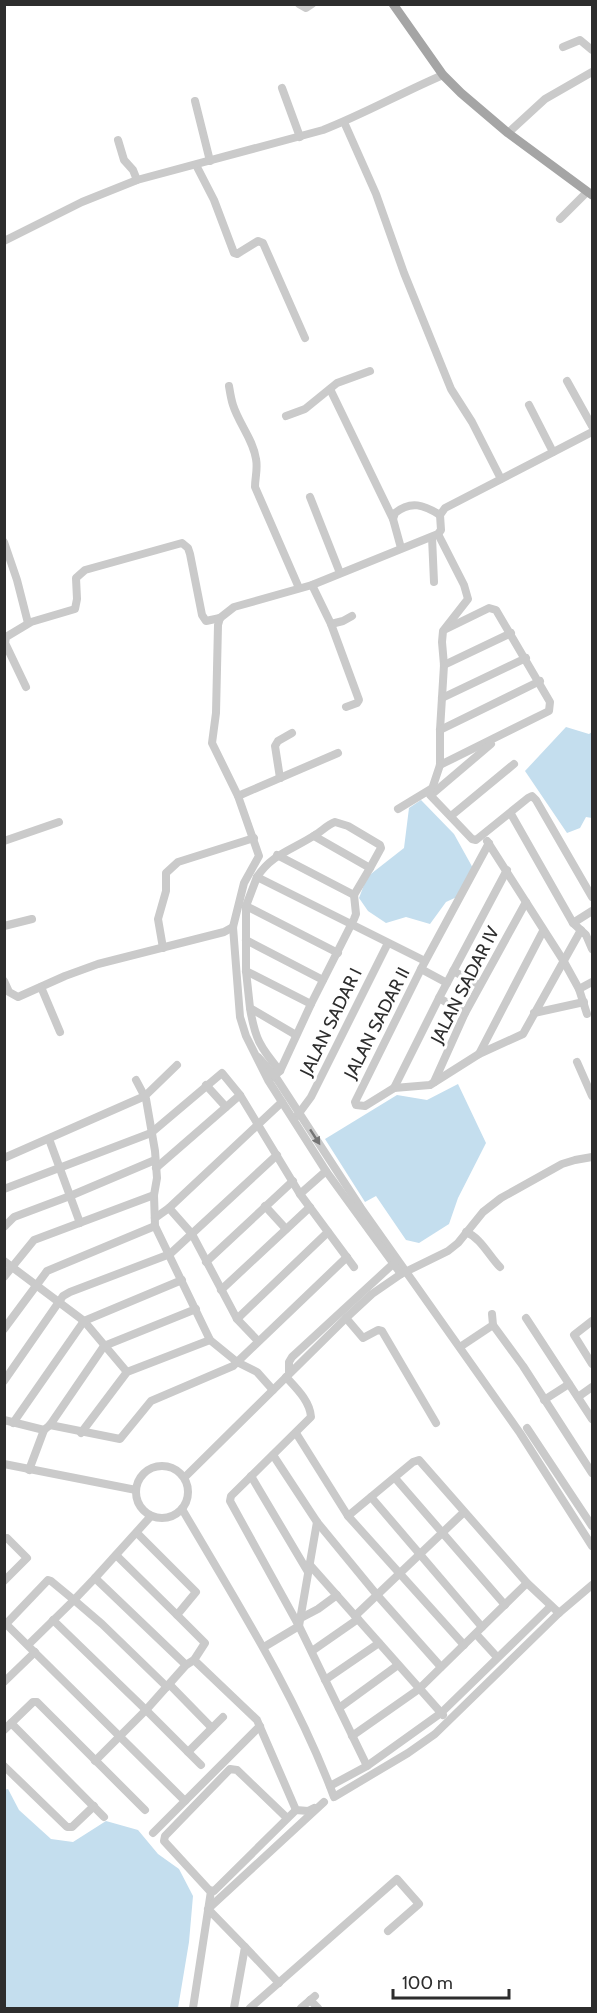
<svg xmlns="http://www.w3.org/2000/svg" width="597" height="2013" viewBox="0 0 597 2013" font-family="Cabin,sans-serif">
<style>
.water{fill:#c4deee}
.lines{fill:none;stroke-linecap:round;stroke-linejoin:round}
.minor{stroke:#cacaca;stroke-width:8}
.major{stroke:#a5a5a5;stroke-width:9}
.oneway{fill:#747474}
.labels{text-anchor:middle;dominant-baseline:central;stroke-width:6;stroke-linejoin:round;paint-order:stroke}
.street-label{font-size:18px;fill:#2d2d2d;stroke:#fff}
</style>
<rect width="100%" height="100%" fill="#fff"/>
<g class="water">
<polygon points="566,727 589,734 592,732 592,818 586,817 580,828 567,833 525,771"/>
<polygon points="421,800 454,834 474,870 461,895 446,902 430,924 406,917 386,923 368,911 359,898 367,877 404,848 409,808"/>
<polygon points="458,1084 486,1143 458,1198 449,1224 419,1243 406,1240 376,1196 365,1202 325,1139 397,1095 427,1100"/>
<polygon points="8,1789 19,1810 51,1839 73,1842 106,1821 138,1830 158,1854 179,1869 193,1896 189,1942 178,2008 5,2008 4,1790"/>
</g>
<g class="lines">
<g class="minor">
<polyline points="299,4 306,8 312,4"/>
<polyline points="563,47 580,40 592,50"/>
<polyline points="282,88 300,137"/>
<polyline points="195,101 210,161"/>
<polyline points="344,122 376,194 404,273 451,389 472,422 501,479"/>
<polyline points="508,133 545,99 592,72"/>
<polyline points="118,140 124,160 133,170 137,180"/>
<polyline points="196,165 214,200 234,253 237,254 258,241 263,243 305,338"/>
<polyline points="560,219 587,192"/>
<path d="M 4,241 L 82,202 L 137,180 L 323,130 C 364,114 403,92 443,75"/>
<polyline points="567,381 592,426"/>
<path d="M 229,386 C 230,392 231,399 233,405 C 239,424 253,439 256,459 C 258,469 255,477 255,487 L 299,588"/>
<polyline points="330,389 393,519"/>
<polyline points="529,405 553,452"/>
<polyline points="286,416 305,409 337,383 370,371"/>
<polyline points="310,497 340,573"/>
<polyline points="438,534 464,585 468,599 443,631 442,642 444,665 440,730 440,765 430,795 472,839 476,840 528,798 532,796 536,800 592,897"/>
<polyline points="432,537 434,582"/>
<polyline points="4,542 17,580 28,623"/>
<path d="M 401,548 L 393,519 L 395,513 C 411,500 424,505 440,515"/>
<polyline points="312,585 331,624 359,700 357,703 346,707"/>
<polyline points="331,624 343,621 352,616"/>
<polyline points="444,665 511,633"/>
<polyline points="26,687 5,643 6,637 31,622 75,609 77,599 76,578 85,570 182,543 188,548 190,554 202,615 206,621 220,618"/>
<polyline points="442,698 526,658"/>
<polyline points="440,730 540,681"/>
<polyline points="440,765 549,711 550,702 496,610 489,608 446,629"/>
<polyline points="280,778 275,746 278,741 292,733"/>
<polyline points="431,795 491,744"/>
<polyline points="238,796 338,753"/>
<polyline points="398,809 431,789"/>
<polyline points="511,814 573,923 586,935 592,949"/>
<polyline points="451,816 514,764"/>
<polyline points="4,841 59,822"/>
<polyline points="487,841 563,960 579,989 587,1014"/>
<polyline points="489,843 421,969 355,1102 356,1105 365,1106 394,1088 430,1085 479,1054 523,1034 581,930"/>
<polyline points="277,855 354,895"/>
<path d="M 257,877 C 272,854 292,850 315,835 C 322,831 327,825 335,822 L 348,826 L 380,845 L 381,848 L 370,868"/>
<polyline points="246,906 338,953"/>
<polyline points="573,923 592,911"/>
<polyline points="4,926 32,919"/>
<polyline points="246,940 323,980"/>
<polyline points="163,948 158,919 166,891 166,873 178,862 254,838"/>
<polyline points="421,969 447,983"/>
<polyline points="246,971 311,1004"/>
<polyline points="453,971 480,985"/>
<polyline points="4,981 9,992 18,997 65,976 98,964 224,932 233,927"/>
<polyline points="41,987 60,1032"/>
<polyline points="579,989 592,982"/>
<polyline points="439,998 465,1013"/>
<path d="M 250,1008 C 255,1039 260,1047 280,1071"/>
<polyline points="534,1013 584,1002"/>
<polyline points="296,1035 250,1008 246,971 246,906 257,877 425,961"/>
<polyline points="479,1054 543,931"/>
<polyline points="258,1057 275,1076 361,1208 520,1433 592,1546"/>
<polyline points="577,1062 592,1096"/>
<polyline points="273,1077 280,1071 311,1004 354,919 356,914 354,895 370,868 314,836"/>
<polyline points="136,1080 146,1099 155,1151 157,1178 154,1195 155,1226 210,1340 237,1362 257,1372 273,1390"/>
<polyline points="434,1082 465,1013 526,902"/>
<polyline points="206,1085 226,1107"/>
<polyline points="394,1088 439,998 507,870"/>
<polyline points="297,1116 311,1097 388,943"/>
<polyline points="49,1139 80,1223"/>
<polyline points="4,1158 145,1096 177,1065"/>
<polyline points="156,1168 240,1095"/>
<polyline points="4,1189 151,1133 222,1073 240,1095 300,1194 354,1267"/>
<polyline points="300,1194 326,1171"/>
<polyline points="265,1206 286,1229"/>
<polyline points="169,1208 192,1234 237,1319 258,1341"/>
<polyline points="155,1218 169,1208 282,1102"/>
<polyline points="4,1227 14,1217 70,1196 155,1160"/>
<path d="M 466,1232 C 481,1238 489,1256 500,1267"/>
<polyline points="4,1261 84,1321 127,1372"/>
<polyline points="206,1262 293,1181"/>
<polyline points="401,1274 326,1171 268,1080 246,1036 240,1017 233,927 244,883 259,856 238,796 212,743 216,713 218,625 220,618 234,607 312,585 438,534 441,530 440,515 445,508 592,432"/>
<polyline points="4,1277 34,1240 154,1195"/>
<polyline points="221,1290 310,1207"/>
<polyline points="346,1318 363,1338 378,1330 382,1331 436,1423"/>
<polyline points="526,1318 592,1419"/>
<polyline points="237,1319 328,1232"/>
<polyline points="592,1321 574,1335 592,1364"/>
<polyline points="493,1325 523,1366 592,1473"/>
<polyline points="4,1329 47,1271 155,1226"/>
<polyline points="460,1347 493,1325 492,1314"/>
<polyline points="289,1373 289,1362 292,1357 393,1264"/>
<path d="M 286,1377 C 296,1388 310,1401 311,1417 L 231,1496 L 230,1501 L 299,1626 L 367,1766"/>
<polyline points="4,1381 63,1296 70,1292 170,1254 277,1155"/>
<polyline points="578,1397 592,1387"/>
<polyline points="544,1400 569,1384"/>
<polyline points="4,1420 44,1430"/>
<polyline points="13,1423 84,1321 182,1280"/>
<polyline points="50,1425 120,1439 151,1401 233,1366 347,1257"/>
<polyline points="527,1428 592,1526"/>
<polyline points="81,1433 127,1372 210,1340"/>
<polyline points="296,1433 348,1516 464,1645"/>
<polyline points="273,1455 317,1522 377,1595 441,1667"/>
<polyline points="4,1464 136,1490"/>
<circle cx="162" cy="1492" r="26"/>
<polyline points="29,1470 44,1430 50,1425 104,1346 196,1309"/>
<polyline points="251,1476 308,1572"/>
<polyline points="185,1477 346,1318 372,1294 401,1274 448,1251 458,1243 483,1212 501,1198 562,1164 575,1160 592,1157"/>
<polyline points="395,1478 505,1605"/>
<polyline points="371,1497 482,1627"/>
<path d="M 182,1509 C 237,1603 296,1695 334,1797 L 408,1753 L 435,1734 L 559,1613 L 592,1585"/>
<polyline points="348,1516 413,1462 419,1460 527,1583 559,1613"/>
<polyline points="4,1539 7,1538 27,1558 4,1581"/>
<polyline points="116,1555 177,1615"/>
<polyline points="309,1564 443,1715"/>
<polyline points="95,1578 151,1516"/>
<polyline points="355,1616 463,1513"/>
<polyline points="299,1619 318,1609 337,1595"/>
<polyline points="53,1620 146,1710 186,1665 194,1660 205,1643 177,1615 196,1592 137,1533"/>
<polyline points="476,1634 497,1657"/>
<polyline points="28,1645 74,1600 102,1624 167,1687"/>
<polyline points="264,1647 299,1626 317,1522"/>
<polyline points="312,1651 358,1619"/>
<polyline points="194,1660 257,1720 296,1810 308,1811 314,1808"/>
<polyline points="325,1680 379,1643"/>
<polyline points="4,1682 35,1652"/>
<polyline points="170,1685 212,1728"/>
<polyline points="339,1708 398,1665"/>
<polyline points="11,1723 104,1817"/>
<polyline points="4,1730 33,1702 37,1702 145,1810"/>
<polyline points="352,1736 419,1689 527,1583"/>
<polyline points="188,1752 223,1717"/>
<polyline points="95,1761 146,1710 201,1765"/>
<polyline points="4,1766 67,1827 72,1827 94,1806"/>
<polyline points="330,1786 367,1766 441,1713 551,1606"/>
<polyline points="185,1801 260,1726"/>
<polyline points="287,1818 237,1770 230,1769 165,1836 164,1841 209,1890 214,1891 296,1810"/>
<polyline points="153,1833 185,1801 6,1624 48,1580 51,1581 74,1600 95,1578 186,1665"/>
<polyline points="245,1947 279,1983"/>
<polyline points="310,2000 318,2008"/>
<polyline points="193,2008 211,1891"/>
<polyline points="234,2008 245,1947 208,1909 324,1802"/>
<polyline points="250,2008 397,1879 419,1904 388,1931"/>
<polyline points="301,2008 315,1996"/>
</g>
<polyline class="major" points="393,4 443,75 461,93 508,133 592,195"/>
</g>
<defs><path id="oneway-solid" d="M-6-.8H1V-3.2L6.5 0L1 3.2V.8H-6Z" transform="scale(1.5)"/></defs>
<use class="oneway" href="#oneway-solid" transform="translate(315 1137) rotate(57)"/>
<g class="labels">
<g class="street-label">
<text transform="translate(465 985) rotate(-63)">JALAN SADAR IV</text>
<text transform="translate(331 1022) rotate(-64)">JALAN SADAR I</text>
<text transform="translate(377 1023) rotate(-63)">JALAN SADAR II</text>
</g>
</g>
<rect width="597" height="2013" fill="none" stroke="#2d2d2d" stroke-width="12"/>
<path d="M393 1989v9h116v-9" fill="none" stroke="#2d2d2d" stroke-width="3"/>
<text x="402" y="1989" font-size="18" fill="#2d2d2d" stroke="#ffffff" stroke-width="4.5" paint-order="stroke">100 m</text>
</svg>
